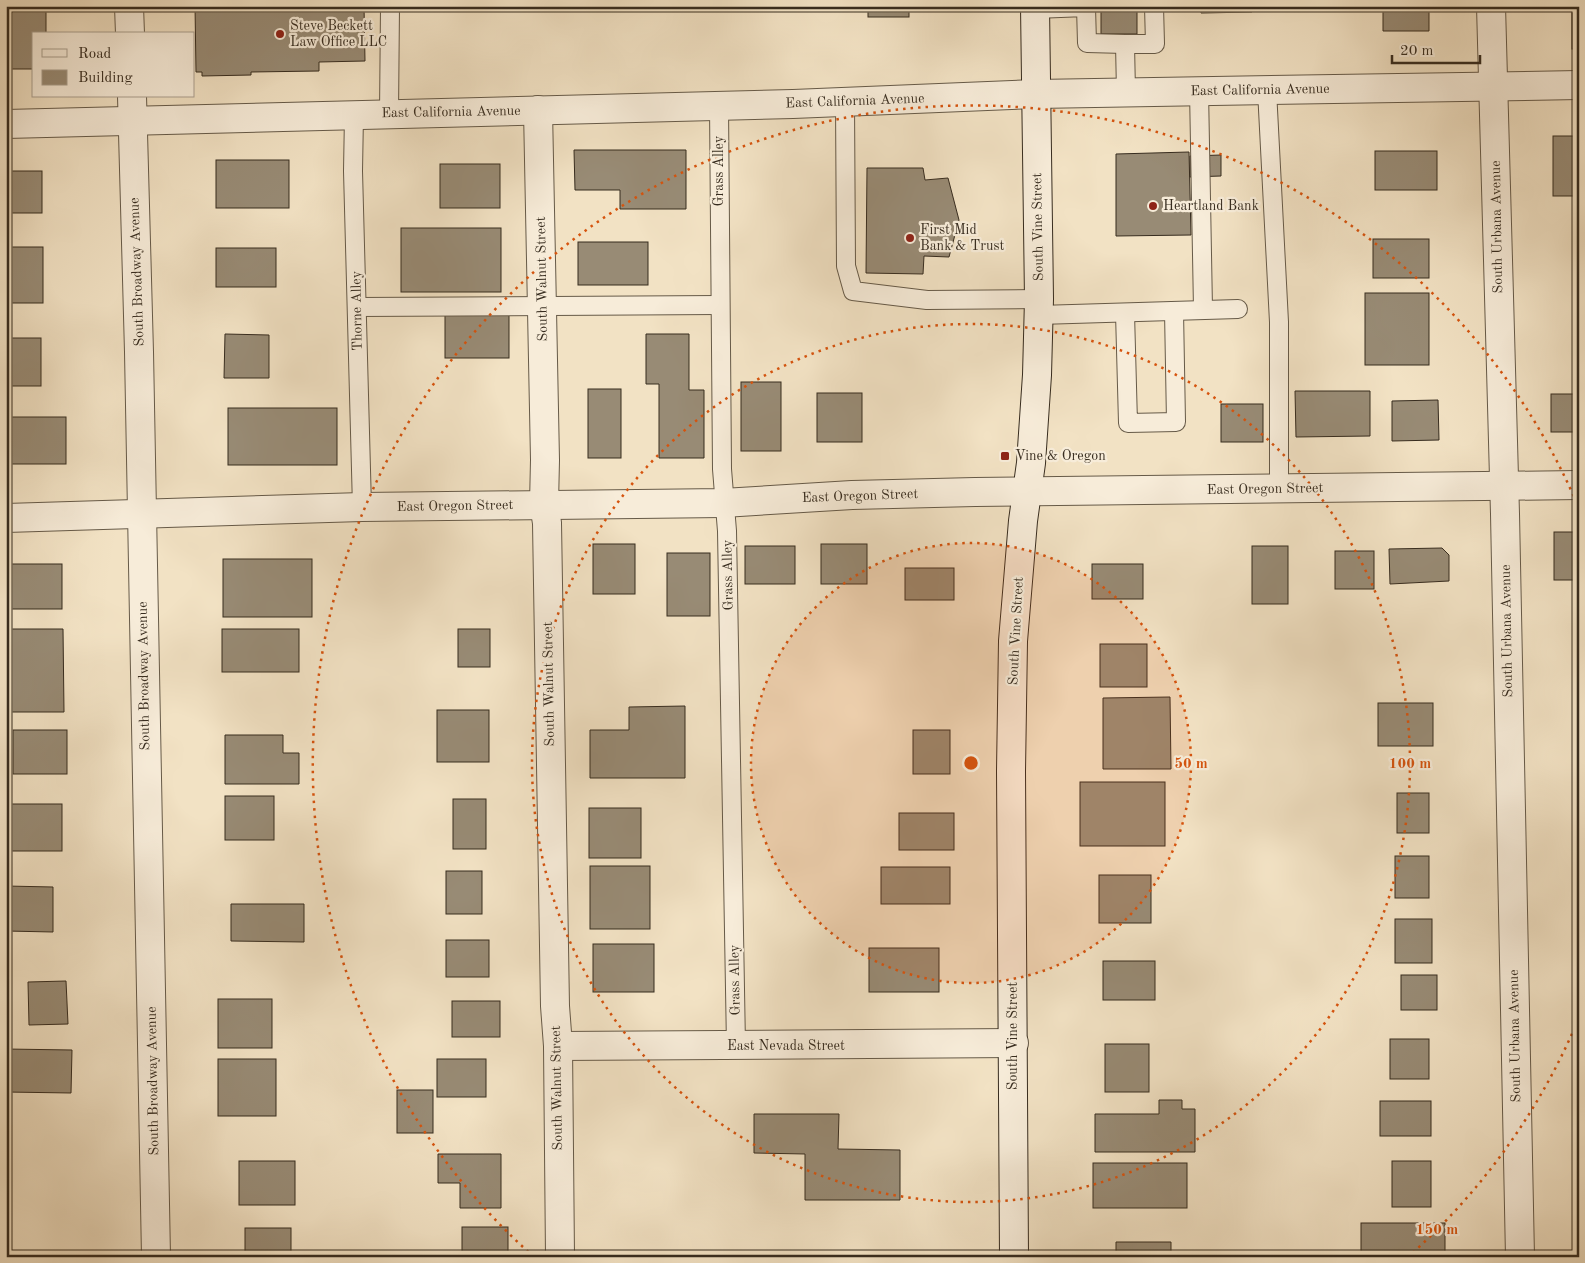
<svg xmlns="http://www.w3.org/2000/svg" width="1585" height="1263" viewBox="0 0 1585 1263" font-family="'Old Standard TT',serif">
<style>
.building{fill:#988b75;stroke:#372c1f}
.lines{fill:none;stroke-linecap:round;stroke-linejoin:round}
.lane-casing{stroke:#665a48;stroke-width:20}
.street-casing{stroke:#665a48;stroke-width:30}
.secondary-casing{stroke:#372c1f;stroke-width:30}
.lane{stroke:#f7ecd9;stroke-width:18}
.street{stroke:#f7ecd9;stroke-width:28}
.secondary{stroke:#f7ecd9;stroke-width:28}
.ring{fill:none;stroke:#d6540e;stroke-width:2.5;stroke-dasharray:2.5 5}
.poi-dot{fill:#8f2418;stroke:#f7ecd9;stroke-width:2}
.labels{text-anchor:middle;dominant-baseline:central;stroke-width:4.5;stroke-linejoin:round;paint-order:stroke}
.poi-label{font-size:14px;fill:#372c1f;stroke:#f7ecd9;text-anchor:start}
.street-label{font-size:14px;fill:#372c1f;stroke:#f7ecd9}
.centre{fill:#d6540e;stroke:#f7ecd9;stroke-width:2.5}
.ring-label{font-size:15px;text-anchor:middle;font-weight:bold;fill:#d6540e;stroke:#f7ecd9;stroke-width:4.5;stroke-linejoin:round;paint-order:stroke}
</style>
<rect width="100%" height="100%" fill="#f2e2c4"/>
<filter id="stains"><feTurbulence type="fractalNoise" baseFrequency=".004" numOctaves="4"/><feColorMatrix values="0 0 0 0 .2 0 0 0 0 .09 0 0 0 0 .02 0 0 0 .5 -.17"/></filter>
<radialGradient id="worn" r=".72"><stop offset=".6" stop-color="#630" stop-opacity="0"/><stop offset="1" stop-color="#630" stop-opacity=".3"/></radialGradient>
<g class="building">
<polygon points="6,6 46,6 46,34 34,34 34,69 6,69"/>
<polygon points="195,6 364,6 365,61 319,62 319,71 251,72 251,75 202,76 202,72 196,72"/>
<rect x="868" y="6" width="41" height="11"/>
<rect x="1101" y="6" width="36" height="28"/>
<polygon points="1201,6 1252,6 1252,12 1201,13"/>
<polygon points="1365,6 1429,6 1429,31 1383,31 1383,9 1365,9"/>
<rect x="1572" y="6" width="7" height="43"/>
<rect x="1553" y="136" width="26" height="60"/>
<polygon points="574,150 686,150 686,209 620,209 620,190 575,190"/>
<rect x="1375" y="151" width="62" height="39"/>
<polygon points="1189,152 1191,235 1116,236 1116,154"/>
<polygon points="1221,155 1221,176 1190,177 1190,156"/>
<rect x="216" y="160" width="73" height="48"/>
<rect x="440" y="164" width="60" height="44"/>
<polygon points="867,168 923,168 925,180 948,178 959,220 949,257 924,256 923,274 866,273"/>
<rect x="6" y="171" width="36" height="42"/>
<rect x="401" y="228" width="100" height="64"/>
<rect x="1373" y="239" width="56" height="39"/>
<rect x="578" y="242" width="70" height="43"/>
<rect x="6" y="247" width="37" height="56"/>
<rect x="216" y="248" width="60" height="39"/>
<rect x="1365" y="293" width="64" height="72"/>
<rect x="445" y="313" width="64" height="45"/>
<polygon points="225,334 269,335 269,378 224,378"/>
<polygon points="646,334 689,334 689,390 704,390 704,458 659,458 659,384 646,384"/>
<rect x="6" y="338" width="35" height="48"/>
<rect x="741" y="382" width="40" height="69"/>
<rect x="588" y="389" width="33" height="69"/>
<polygon points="1295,391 1370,391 1370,436 1296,437"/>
<rect x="817" y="393" width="45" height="49"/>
<rect x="1551" y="394" width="28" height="38"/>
<polygon points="1438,400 1439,440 1392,441 1392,401"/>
<rect x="1221" y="404" width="42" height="38"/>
<rect x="228" y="408" width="109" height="57"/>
<rect x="9" y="417" width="57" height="47"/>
<rect x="1554" y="532" width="25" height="48"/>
<rect x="593" y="544" width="42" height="50"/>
<rect x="821" y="544" width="46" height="40"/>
<rect x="745" y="546" width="50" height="38"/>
<rect x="1252" y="546" width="36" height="58"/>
<polygon points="1442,548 1449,555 1449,581 1390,584 1389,549"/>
<rect x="1335" y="551" width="39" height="38"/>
<rect x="667" y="553" width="43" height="63"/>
<rect x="223" y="559" width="89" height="58"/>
<rect x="6" y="564" width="56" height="45"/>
<rect x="1092" y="564" width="51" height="35"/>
<rect x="905" y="568" width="49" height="32"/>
<polygon points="6,629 63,629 64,712 7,712"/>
<rect x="222" y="629" width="77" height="43"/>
<rect x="458" y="629" width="32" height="38"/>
<rect x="1100" y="644" width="47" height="43"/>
<polygon points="1170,697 1171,769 1103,769 1103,698"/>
<rect x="1378" y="703" width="55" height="43"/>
<polygon points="685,706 685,778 590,778 590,730 629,730 629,707"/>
<rect x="437" y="710" width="52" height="52"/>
<rect x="13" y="730" width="54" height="44"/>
<rect x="913" y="730" width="37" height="44"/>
<polygon points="225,735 283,735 283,753 299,753 299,784 225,784"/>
<rect x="1080" y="782" width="85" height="64"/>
<rect x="1397" y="793" width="32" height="40"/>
<rect x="225" y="796" width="49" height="44"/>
<rect x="453" y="799" width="33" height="50"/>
<rect x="6" y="804" width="56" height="47"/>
<rect x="589" y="808" width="52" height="50"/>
<rect x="899" y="813" width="55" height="37"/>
<rect x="1395" y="856" width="34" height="42"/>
<rect x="590" y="866" width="60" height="63"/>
<rect x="881" y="867" width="69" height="37"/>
<rect x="446" y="871" width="36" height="43"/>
<rect x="1099" y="875" width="52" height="48"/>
<polygon points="6,886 53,887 53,932 6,931"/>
<polygon points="231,904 304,904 304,942 231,941"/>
<rect x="1395" y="919" width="37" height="44"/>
<rect x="446" y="940" width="43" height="37"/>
<rect x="593" y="944" width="61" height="48"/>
<rect x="869" y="948" width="70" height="44"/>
<rect x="1103" y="961" width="52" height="39"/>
<rect x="1401" y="975" width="36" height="35"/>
<polygon points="66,981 68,1024 29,1025 28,982"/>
<rect x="218" y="999" width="54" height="49"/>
<rect x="452" y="1001" width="48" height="36"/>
<rect x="1390" y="1039" width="39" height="40"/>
<rect x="1105" y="1044" width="44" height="48"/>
<polygon points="6,1049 72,1050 71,1093 6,1092"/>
<rect x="218" y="1059" width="58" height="57"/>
<rect x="437" y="1059" width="49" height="38"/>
<rect x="397" y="1090" width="36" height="43"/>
<polygon points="1159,1100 1182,1100 1182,1109 1195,1109 1195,1152 1095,1152 1095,1114 1159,1114"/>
<rect x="1380" y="1101" width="51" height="35"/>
<polygon points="754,1114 839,1114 838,1149 900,1150 900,1200 805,1200 805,1154 754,1153"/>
<polygon points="438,1154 501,1154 501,1208 460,1208 460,1183 438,1183"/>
<rect x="239" y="1161" width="56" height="44"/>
<rect x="1392" y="1161" width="39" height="46"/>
<rect x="1093" y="1163" width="94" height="45"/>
<rect x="1361" y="1223" width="84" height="34"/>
<rect x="462" y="1227" width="46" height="30"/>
<rect x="245" y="1228" width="46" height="29"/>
<polygon points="1116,1242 1171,1242 1171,1257 1098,1257 1116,1255"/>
</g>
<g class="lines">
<defs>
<g id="lane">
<polyline points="1035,9 1086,7 1087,43 1125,44"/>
<polyline points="1199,90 1203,309"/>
<polyline points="1267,90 1279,322 1279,489"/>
<polyline points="1126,92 1125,44 1155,44 1154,6"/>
<polyline points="845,102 846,266 853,291 927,300 1039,299"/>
<polyline points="719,105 722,469 727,531 736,1046"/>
<polyline points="389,114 390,6"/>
<polyline points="354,115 353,171 362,507"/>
<polyline points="357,307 719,305"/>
<polyline points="1125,313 1128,423 1176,422 1174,311"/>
<polyline points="1039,315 1238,309"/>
</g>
<g id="street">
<polyline points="129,6 130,34"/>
<polyline points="1491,6 1505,514 1520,1257"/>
<polyline points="132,96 139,352 156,1257"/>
<polyline points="538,110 545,460 544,504 547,523 555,1006 558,1046 560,1257"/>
<polyline points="6,124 793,104 1036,94 1579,85"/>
<polyline points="6,518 362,507 723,503 852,495 975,492 1579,485"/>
<polyline points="558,1046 1014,1043"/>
</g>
<polyline id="secondary" points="1014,1257 1011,771 1013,641 1023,521 1031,463 1037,375 1039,299 1035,6"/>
</defs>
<use href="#lane" class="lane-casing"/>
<use href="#street" class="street-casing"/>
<use href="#secondary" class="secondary-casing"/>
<use href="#lane" class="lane"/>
<use href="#street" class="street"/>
<use href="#secondary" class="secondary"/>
</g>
<circle cx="971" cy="763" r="220" fill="#d6540e" fill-opacity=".12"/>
<g class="ring">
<circle cx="971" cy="763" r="220"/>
<circle cx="971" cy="763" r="439"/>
<path d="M1578 1020A659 659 0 0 1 1408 1257M534 1257A659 659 0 1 1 1578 506"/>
</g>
<g class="poi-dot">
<circle cx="280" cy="34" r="5"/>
<circle cx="1153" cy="206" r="5"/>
<circle cx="910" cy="238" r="5"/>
<rect x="1000" y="451" width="10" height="10" rx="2.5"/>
</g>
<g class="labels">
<g class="poi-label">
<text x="290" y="26">Steve Beckett<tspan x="290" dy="16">Law Office LLC</tspan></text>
<text x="1163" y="206">Heartland Bank</text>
<text x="920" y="230">First Mid<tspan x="920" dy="16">Bank &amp; Trust</tspan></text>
<text x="1015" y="456">Vine &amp; Oregon</text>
</g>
<g class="street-label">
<text transform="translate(1260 90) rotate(-1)">East California Avenue</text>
<text transform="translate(855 101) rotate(-2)">East California Avenue</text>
<text transform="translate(451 112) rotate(-1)">East California Avenue</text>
<text transform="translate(719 171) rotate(-90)">Grass Alley</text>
<text transform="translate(1038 227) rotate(-91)">South Vine Street</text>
<text transform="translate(1497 227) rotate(-91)">South Urbana Avenue</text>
<text transform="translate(137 272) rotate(-92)">South Broadway Avenue</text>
<text transform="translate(542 279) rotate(-91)">South Walnut Street</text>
<text transform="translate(357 311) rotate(-91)">Thorne Alley</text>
<text transform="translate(1265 489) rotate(-1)">East Oregon Street</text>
<text transform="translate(860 496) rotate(-2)">East Oregon Street</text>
<text transform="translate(455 506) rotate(-1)">East Oregon Street</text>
<text transform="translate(728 575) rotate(-91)">Grass Alley</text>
<text transform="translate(1016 631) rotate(-87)">South Vine Street</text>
<text transform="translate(1507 631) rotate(-91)">South Urbana Avenue</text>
<text transform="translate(144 676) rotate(-91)">South Broadway Avenue</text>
<text transform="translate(549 684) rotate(-91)">South Walnut Street</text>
<text transform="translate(735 980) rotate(-91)">Grass Alley</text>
<text transform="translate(1013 1036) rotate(-90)">South Vine Street</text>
<text transform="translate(1515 1036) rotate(-91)">South Urbana Avenue</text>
<text x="786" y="1046">East Nevada Street</text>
<text transform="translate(153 1081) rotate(-91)">South Broadway Avenue</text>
<text transform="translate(557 1088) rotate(-91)">South Walnut Street</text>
</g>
</g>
<circle cx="971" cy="763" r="8" class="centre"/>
<g class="ring-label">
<text x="1191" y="768">50 m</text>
<text x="1410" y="768">100 m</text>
<text x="1437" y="1234">150 m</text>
</g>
<rect width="1585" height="1263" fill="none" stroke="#f2e2c4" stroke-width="25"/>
<rect x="8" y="8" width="1570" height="1248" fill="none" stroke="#372c1f" stroke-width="2.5"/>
<rect x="12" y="12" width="1560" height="1238" fill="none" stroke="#372c1f"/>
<rect x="32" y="32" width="162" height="65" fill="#f7ecd9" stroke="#aa9f8f"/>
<rect x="42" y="49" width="25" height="8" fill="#f7ecd9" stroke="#aa9f8f"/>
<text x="78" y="58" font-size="15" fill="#372c1f">Road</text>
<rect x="42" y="70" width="25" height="15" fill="#988b75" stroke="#aa9f8f"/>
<text x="78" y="82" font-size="15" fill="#372c1f">Building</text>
<path d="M1392 55v8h88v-8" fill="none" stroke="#372c1f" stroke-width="2.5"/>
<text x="1400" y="55" font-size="15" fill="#372c1f" stroke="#f7ecd9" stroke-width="4" paint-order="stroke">20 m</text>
<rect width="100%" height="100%" filter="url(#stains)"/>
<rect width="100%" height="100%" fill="url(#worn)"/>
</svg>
